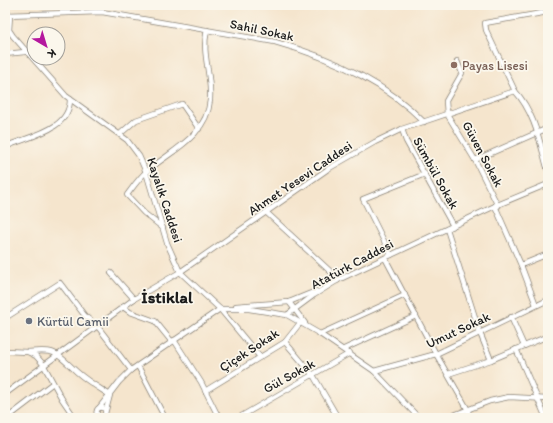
<svg xmlns="http://www.w3.org/2000/svg" width="553" height="423" viewBox="0 0 553 423" font-family="Itim,sans-serif">
<style>
.lines{fill:none;stroke-linecap:round;stroke-linejoin:round}
.stream{stroke:#63a6d7;stroke-width:1.5}
.minor-casing{stroke:#888074;stroke-width:6}
.minor{stroke:#fff;stroke-width:4.5}
.education-dot{fill:#8d6e63;stroke:#fbf7ec;stroke-width:1.5}
.worship-dot{fill:#6b7280;stroke:#fbf7ec;stroke-width:1.5}
.labels{text-anchor:middle;dominant-baseline:central;stroke-width:3.5;stroke-linejoin:round;paint-order:stroke}
.street-label{font-size:13px;fill:#1c1c1c;stroke:#fbf7ec}
.education-label{font-size:13px;fill:#785e54;stroke:#fbf7ec;text-anchor:start}
.worship-label{font-size:13px;fill:#5b616d;stroke:#fbf7ec;text-anchor:start}
.district-label{font-size:17px;font-weight:bold;fill:#1c1c1c;stroke:#fbf7ec}
</style>
<rect width="100%" height="100%" fill="#fbf7ec"/>
<filter id="ink" filterUnits="userSpaceOnUse"><feTurbulence type="fractalNoise" baseFrequency=".025" numOctaves="2"/><feDisplacementMap in="SourceGraphic" scale="8" xChannelSelector="R" yChannelSelector="G"/><feConvolveMatrix kernelMatrix="1 2 1 2 8 2 1 2 1" color-interpolation-filters="sRGB"/></filter>
<filter id="wash" filterUnits="userSpaceOnUse"><feTurbulence type="fractalNoise" baseFrequency=".012" numOctaves="4" result="noise"/><feDisplacementMap in="SourceGraphic" scale="16" xChannelSelector="R" yChannelSelector="G"/><feGaussianBlur stdDeviation="0.9" result="paint"/><feColorMatrix in="noise" values="0 0 0 0 0 0 0 0 0 0 0 0 0 0 0 0 0 1.4 0 .05"/><feComposite in="paint" operator="in"/></filter>
<g filter="url(#wash)">
<rect width="100%" height="100%" fill="#f5e5cd"/>
<g class="lines">
<polyline class="stream" points="265,5 293,7 301,5"/>
</g>
</g>
<g filter="url(#ink)">
<g class="lines">
<defs>
<g id="minor">
<path d="M 5,15 L 102,12 L 275,42 C 329,57 385,82 424,122"/>
<polyline points="10,16 9,30 13,36 66,96 127,140 139,156 146,172 167,243 180,272 220,309 260,357"/>
<polyline points="5,54 25,52"/>
<polyline points="457,61 462,73 446,101 447,114 475,160 498,206"/>
<path d="M 515,91 C 535,113 540,143 548,171"/>
<polyline points="402,129 406,141 453,226"/>
<polyline points="120,134 136,120 182,104 199,129"/>
<path d="M 5,147 C 28,136 70,131 70,99"/>
<polyline points="475,160 548,128"/>
<polyline points="495,206 521,265 536,305"/>
<polyline points="267,213 331,272 338,280 337,281"/>
<path d="M 163,228 L 144,213 L 127,195 C 133,187 139,178 147,171 C 171,151 207,136 210,100 C 212,75 201,54 207,30"/>
<polyline points="447,229 480,333 491,360"/>
<polyline points="391,255 363,199 425,174"/>
<polyline points="385,258 436,354 468,410 469,418"/>
<polyline points="521,265 548,254"/>
<polyline points="111,273 134,299"/>
<polyline points="289,302 305,323"/>
<polyline points="236,306 289,302 316,291"/>
<polyline points="123,307 130,312 155,321 172,342"/>
<polyline points="287,315 320,334 374,371 419,418"/>
<polyline points="511,317 524,346"/>
<polyline points="5,318 60,283 85,316 98,327 131,370"/>
<polyline points="320,334 405,295"/>
<polyline points="174,340 201,382 219,418"/>
<polyline points="285,342 313,375 338,418"/>
<polyline points="344,349 416,316"/>
<polyline points="516,349 546,418"/>
<polyline points="5,351 28,352 36,356 43,364 62,399 75,418"/>
<path d="M 28,352 C 58,349 56,353 77,372 C 87,381 99,388 110,395 L 106,410"/>
<polyline points="138,366 165,418"/>
<polyline points="374,371 436,354 548,300"/>
<polyline points="448,374 491,360 548,336"/>
<polyline points="205,391 285,342 300,323"/>
<polyline points="5,394 134,299 180,272 328,169 375,142 402,129 515,91 486,30 485,23 548,12"/>
<circle cx="101" cy="412" r="4.5"/>
<polyline points="99,408 119,382 131,370 220,309 249,309 287,315 314,295 338,280 495,206 548,184"/>
<polyline points="7,418 53,383"/>
<polyline points="238,418 350,353"/>
<polyline points="446,418 490,401 509,397 548,399"/>
</g>
</defs>
<use href="#minor" class="minor-casing"/>
<use href="#minor" class="minor"/>
</g>
</g>
<circle class="education-dot" cx="454" cy="65" r="4"/>
<circle class="worship-dot" cx="29" cy="321" r="4"/>
<g class="labels">
<g class="street-label">
<text transform="translate(262 30) rotate(12)">Sahil Sokak</text>
<text transform="translate(483 154) rotate(62)">Güven Sokak</text>
<text transform="translate(436 173) rotate(61)">Sümbül Sokak</text>
<text transform="translate(300 178) rotate(-34)">Ahmet Yesevi Caddesi</text>
<text transform="translate(165 200) rotate(72)">Kayalık Caddesi</text>
<text transform="translate(352 264) rotate(-28)">Atatürk Caddesi</text>
<text transform="translate(458 330) rotate(-25)">Umut Sokak</text>
<text transform="translate(249 350) rotate(-33)">Çiçek Sokak</text>
<text transform="translate(289 376) rotate(-29)">Gül Sokak</text>
</g>
<g class="education-label">
<text x="462" y="65">Payas Lisesi</text>
</g>
<g class="worship-label">
<text x="37" y="321">Kürtül Camii</text>
</g>
<g class="district-label">
<text x="167" y="297">İstiklal</text>
</g>
</g>
<rect width="553" height="423" fill="none" stroke="#fbf7ec" stroke-width="20"/>
<g transform="translate(46 46) rotate(142)"><circle r="19" fill="#fbf7ec" stroke="#a29f99"/>
<path d="M0-3L7 15L0 10L-7 15Z" fill="#b5179e"/>
<text y="-6" font-size="11" font-weight="bold" text-anchor="middle" fill="#1c1c1c">K</text>
</g>
</svg>
